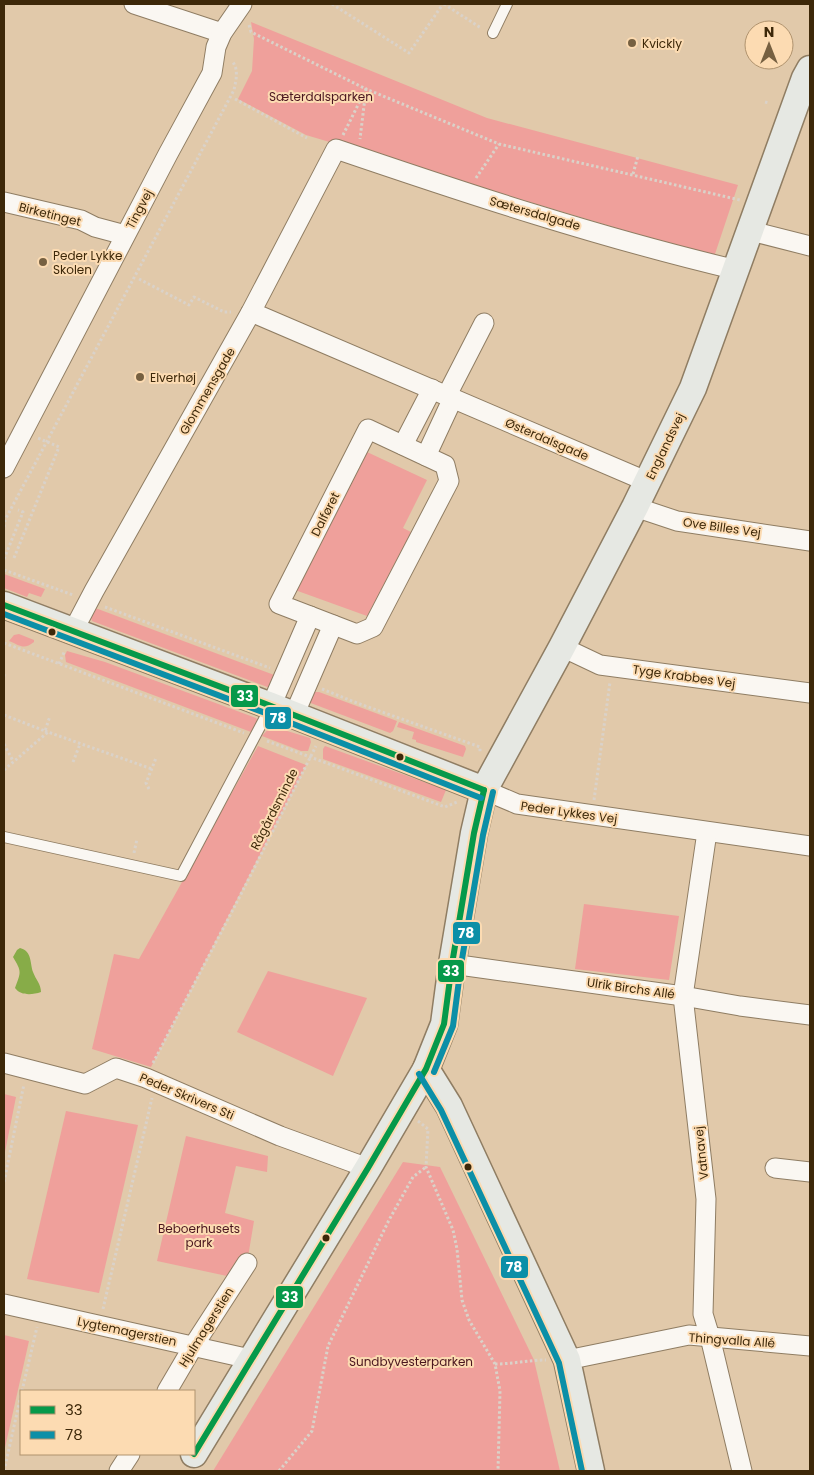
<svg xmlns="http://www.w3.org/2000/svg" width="814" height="1475" viewBox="0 0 814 1475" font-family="Poppins,sans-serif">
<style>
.green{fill:#efa09b}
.water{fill:#87ac48}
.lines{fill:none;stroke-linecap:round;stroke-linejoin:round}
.lane-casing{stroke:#8f7d63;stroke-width:12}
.street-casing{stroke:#8f7d63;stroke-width:21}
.secondary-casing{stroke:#8f7d63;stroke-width:29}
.path{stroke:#dad2c9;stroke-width:3;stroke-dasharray:2.5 2.5;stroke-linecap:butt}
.lane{stroke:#faf7f2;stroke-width:10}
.street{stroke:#faf7f2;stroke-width:19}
.secondary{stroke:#e6e8e3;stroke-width:26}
.bus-1-casing{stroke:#fcdbb2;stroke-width:10}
.bus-2-casing{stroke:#fcdbb2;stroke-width:10}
.bus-1{stroke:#06994a;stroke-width:6}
.bus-2{stroke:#0c8fa7;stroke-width:6}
.poi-dot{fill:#766041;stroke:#fcdbb2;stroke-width:2}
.bus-dot{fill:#3d2809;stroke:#fcdbb2;stroke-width:2}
.labels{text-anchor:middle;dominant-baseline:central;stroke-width:4;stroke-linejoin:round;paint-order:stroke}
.poi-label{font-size:12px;fill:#3d2809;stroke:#fcdbb2;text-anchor:start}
.park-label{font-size:12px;fill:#4a161f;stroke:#fcdbb2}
.street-label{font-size:12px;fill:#3d2809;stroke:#fcdbb2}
.line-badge{stroke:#fcdbb2;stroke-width:2}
.badge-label{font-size:14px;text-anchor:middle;font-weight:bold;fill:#fff}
</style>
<rect width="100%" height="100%" fill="#e1c9aa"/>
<g class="green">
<polygon points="251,22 487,118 738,185 714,257 306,135 238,99 252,71 254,39"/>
<polygon points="367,452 427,480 403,528 413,533 367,616 295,590"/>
<polygon points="4,574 45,589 41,597 29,593 27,597 4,588"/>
<polygon points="92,608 98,609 277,676 270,688 92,621 90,615"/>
<path d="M 19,634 L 34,640 L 34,642 C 24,650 21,646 9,641 L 14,635 Z"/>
<polygon points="67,651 105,662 256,718 258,721 254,731 251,732 66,662 65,655"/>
<polygon points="309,692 319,692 397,721 393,731 390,733 308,702"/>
<polygon points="399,722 465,746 466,749 463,757 416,742 416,740 412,739 414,732 397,727"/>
<polygon points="271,726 310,738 311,742 308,751 301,751 262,736"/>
<polygon points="258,746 306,765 151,1067 92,1049 114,954 139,959"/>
<polygon points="325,746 446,790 441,802 323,759 323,749"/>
<polygon points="584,904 679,916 669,980 575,969"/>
<polygon points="268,971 367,998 333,1076 237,1032"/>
<polygon points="4,1094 16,1097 4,1157"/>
<polygon points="66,1111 138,1125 99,1293 27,1279"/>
<polygon points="186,1136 268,1156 267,1172 236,1166 225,1213 254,1221 247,1263 235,1265 227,1276 157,1261"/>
<polygon points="403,1162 440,1167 534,1360 560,1471 213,1471"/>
<polygon points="4,1335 29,1341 4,1452"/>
</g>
<path class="water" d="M 20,948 C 32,951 30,963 33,972 C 36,980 41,984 41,992 C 32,995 21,996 15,988 C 21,972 22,972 13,957 L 17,950 Z"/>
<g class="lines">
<defs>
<g id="lane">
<polyline points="493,33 507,4"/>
<polyline points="4,837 181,876 271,706"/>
</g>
<g id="street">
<polyline points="134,4 222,33"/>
<polyline points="4,202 81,220 95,227 125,235"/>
<polyline points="751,231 810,246"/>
<polyline points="251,312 648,482"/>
<polyline points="447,395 484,323"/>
<polygon points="368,429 445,465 449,481 373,627 357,634 279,604"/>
<polyline points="403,445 432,389"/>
<polyline points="426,456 453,398"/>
<polyline points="4,468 168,154 212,73 216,47 222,33 242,4"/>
<polyline points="635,507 677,521 810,541"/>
<path d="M 73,631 L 94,591 L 251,312 L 336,149 C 468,194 601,238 737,270"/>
<polyline points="562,647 600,665 810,693"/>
<polyline points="271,706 310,616"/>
<polyline points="294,715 333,625"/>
<polyline points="484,790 517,804 810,846"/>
<polyline points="707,832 683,996 706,1199 703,1314 710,1337 742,1471"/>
<polyline points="452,964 683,996 740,1006 810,1015"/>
<polyline points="4,1063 85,1084 116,1068 146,1078 280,1136 368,1168"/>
<polyline points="775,1168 810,1172"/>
<polyline points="4,1304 250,1359"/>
<polyline points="567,1360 689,1335 810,1346"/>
<polyline points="167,1391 194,1345 247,1263"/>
<polyline points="119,1471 130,1454"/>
</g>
<g id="secondary">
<polyline points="4,605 271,706 484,790"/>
<polyline points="426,1069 449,1106 567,1360 591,1471"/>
<polyline points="194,1454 368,1168 426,1069 444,1024 452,964 474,833 484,790 562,647 635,507 693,388 805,78 810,69"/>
</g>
</defs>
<use href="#lane" class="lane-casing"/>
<use href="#street" class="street-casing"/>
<use href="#secondary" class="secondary-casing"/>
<g class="path">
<polyline points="332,4 409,53 443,4"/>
<polyline points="444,4 481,28"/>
<polyline points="249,25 251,32 366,89 360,139"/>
<polyline points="235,99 307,138"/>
<polyline points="765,102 769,103"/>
<polyline points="343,135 366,89 499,144 740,200"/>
<polyline points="633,174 638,156"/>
<polyline points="476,178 499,144"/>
<polyline points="139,279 189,305 194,297 224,312 231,312"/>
<path d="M 4,527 L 5,520 L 234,90 C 236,80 239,69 232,61"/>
<polyline points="14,558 59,447 38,438"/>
<polyline points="4,559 23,512 18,510"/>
<polyline points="4,570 73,595"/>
<polyline points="105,607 270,668"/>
<polyline points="4,643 244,733"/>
<polyline points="59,664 65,650"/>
<polyline points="4,674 4,678"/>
<polyline points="322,689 357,703 480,747 480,753"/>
<polyline points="4,715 45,731 50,716"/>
<polyline points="45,731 152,769"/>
<polyline points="267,741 445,807 457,802"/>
<polyline points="4,744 13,761"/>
<polyline points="73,762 80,744"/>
<polyline points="4,770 48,732"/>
<polyline points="149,789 146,783 156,758"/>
<polyline points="594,800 610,682"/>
<polyline points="134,853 137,839"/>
<polyline points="153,1063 239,898 316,746"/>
<polyline points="418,1121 428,1129 426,1167 453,1230 457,1249 462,1300 469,1320 495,1364 500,1391 498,1471"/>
<polyline points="4,1182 24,1084"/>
<polyline points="103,1309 152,1098"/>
<path d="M 495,1364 C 512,1364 529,1360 546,1360"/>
<polyline points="22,1391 37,1327"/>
<polyline points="4,1471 21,1395"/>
<polyline points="279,1471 312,1431 328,1346 389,1220 413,1177 426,1167"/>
</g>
<use href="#lane" class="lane"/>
<use href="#street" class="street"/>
<use href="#secondary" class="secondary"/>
<defs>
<g id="bus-1">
<polyline points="4,605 271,706 484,790"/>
<polyline points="194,1454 368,1168 426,1069 444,1024 452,964 474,833 484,790"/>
</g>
<g id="bus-2">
<polyline points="4,614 268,714 481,798"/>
<polyline points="434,1072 453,1026 461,965 483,835 493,792"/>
<polyline points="419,1074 441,1110 559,1363 582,1471"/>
</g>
</defs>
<use href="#bus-1" class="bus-1-casing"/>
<use href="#bus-2" class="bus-2-casing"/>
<use href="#bus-1" class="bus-1"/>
<use href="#bus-2" class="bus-2"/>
</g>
<g class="poi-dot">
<circle cx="632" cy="43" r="5"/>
<circle cx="43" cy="262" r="5"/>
<circle cx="140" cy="377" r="5"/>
</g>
<g class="bus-dot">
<circle cx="52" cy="632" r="4.5"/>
<circle cx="400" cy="757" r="4.5"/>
<circle cx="468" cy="1167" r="4.5"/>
<circle cx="326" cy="1238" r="4.5"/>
</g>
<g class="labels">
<g class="poi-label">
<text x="642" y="43">Kvickly</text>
<text x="53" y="255">Peder Lykke<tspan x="53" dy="14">Skolen</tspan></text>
<text x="150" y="377">Elverhøj</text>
</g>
<g class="park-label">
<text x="321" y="96">Sæterdalsparken</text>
<text x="199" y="1228">Beboerhusets<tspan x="199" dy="14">park</tspan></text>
<text x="411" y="1361">Sundbyvesterparken</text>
</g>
<g class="street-label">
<text transform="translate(139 209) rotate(-62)">Tingvej</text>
<text transform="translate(535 213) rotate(16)">Sætersdalgade</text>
<text transform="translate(50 214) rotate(14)">Birketinget</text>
<text transform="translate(207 391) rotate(-60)">Glommensgade</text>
<text transform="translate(547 439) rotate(23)">Østerdalsgade</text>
<text transform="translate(665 446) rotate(-64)">Englandsvej</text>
<text transform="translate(325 514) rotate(-63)">Dalføret</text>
<text transform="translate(722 527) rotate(8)">Ove Billes Vej</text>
<text transform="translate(684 676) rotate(8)">Tyge Krabbes Vej</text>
<text transform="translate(274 809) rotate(-63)">Rågårdsminde</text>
<text transform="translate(569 812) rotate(8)">Peder Lykkes Vej</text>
<text transform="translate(631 988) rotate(8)">Ulrik Birchs Allé</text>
<text transform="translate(187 1096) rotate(23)">Peder Skrivers Sti</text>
<text transform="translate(701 1153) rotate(-96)">Vatnavej</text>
<text transform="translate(206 1327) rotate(-58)">Hjulmagerstien</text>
<text transform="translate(127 1331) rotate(12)">Lygtemagerstien</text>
<text transform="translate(732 1340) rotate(4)">Thingvalla Allé</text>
</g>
</g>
<g class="line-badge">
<rect x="230" y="684" width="29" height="24" rx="5" fill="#06994a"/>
<rect x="264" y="706" width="28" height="24" rx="5" fill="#0c8fa7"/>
<rect x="452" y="921" width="29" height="24" rx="5" fill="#0c8fa7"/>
<rect x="437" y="959" width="28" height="24" rx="5" fill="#06994a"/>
<rect x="500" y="1255" width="29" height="24" rx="5" fill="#0c8fa7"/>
<rect x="275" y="1285" width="29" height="24" rx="5" fill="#06994a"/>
</g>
<g class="badge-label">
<text x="245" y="701">33</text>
<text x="278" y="723">78</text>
<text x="466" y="938">78</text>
<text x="451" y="976">33</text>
<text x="514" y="1272">78</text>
<text x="290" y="1302">33</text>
</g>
<rect width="814" height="1475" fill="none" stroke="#3d2809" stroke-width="10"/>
<rect x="20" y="1390" width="175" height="65" fill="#fcdbb2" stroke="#b0936e"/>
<rect x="30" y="1406" width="25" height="8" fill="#06994a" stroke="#b0936e"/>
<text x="65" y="1415" font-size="15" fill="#3d2809">33</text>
<rect x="30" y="1431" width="25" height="8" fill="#0c8fa7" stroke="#b0936e"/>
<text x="65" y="1440" font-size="15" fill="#3d2809">78</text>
<g transform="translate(769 45)"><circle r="24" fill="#fcdbb2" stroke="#b0936e"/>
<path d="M0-4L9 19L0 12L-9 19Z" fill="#766041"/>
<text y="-8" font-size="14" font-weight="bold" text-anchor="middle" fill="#3d2809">N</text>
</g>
</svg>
